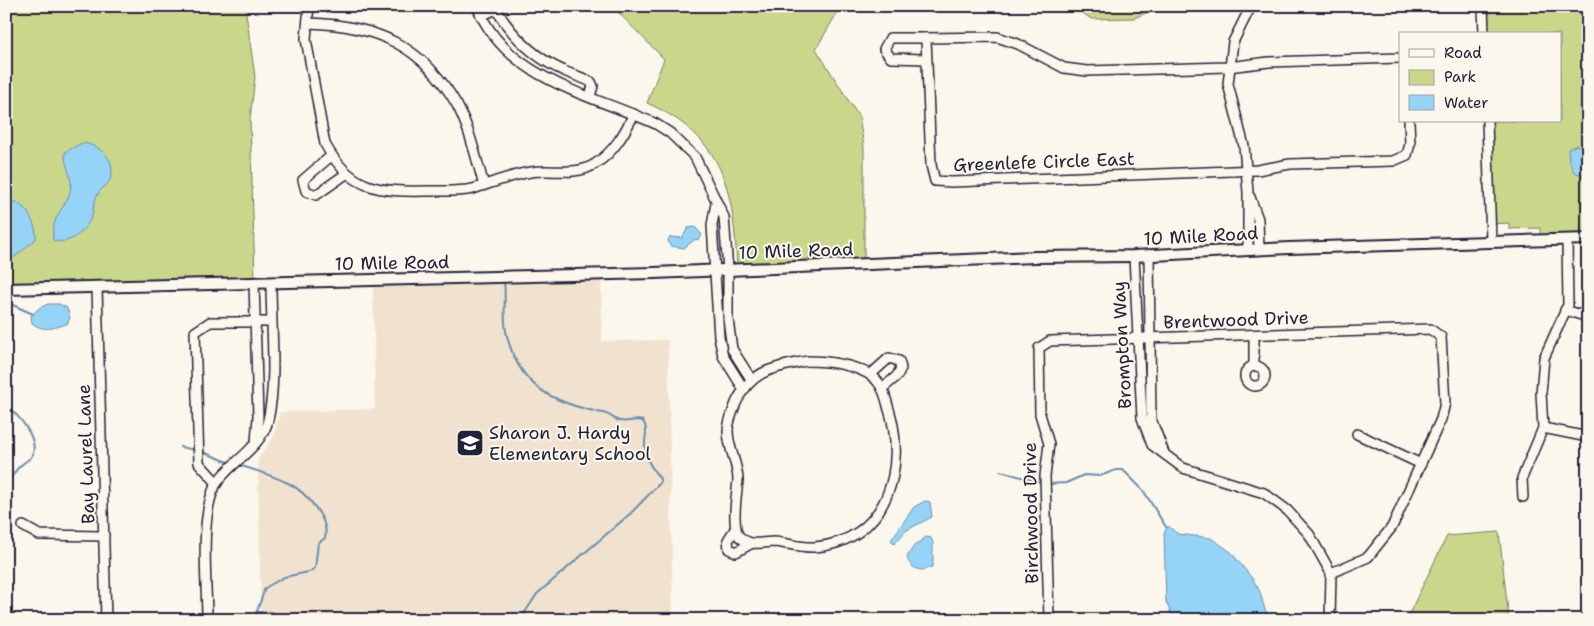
<svg xmlns="http://www.w3.org/2000/svg" width="1594" height="626" viewBox="0 0 1594 626" font-family="'Shantell Sans',sans-serif">
<style>
.built{fill:#f1e2cf}
.green{fill:#cad78b;stroke:#767c63}
.water{fill:#96d4f7;stroke:#688dac}
.lines{fill:none;stroke-linecap:round;stroke-linejoin:round}
.stream{stroke:#688dac;stroke-width:2}
.minor-casing{stroke:#22223b;stroke-width:12}
.major-casing{stroke:#22223b;stroke-width:14}
.minor{stroke:#fbf7ec;stroke-width:9}
.major{stroke:#fbf7ec;stroke-width:10}
.labels{text-anchor:middle;dominant-baseline:central;stroke-width:4;stroke-linejoin:round;paint-order:stroke}
.street-label{font-size:18px;fill:#22223b;stroke:#fbf7ec}
.poi-label{font-size:18px;fill:#22223b;stroke:#fbf7ec;text-anchor:start}
</style>
<rect width="100%" height="100%" fill="#fbf7ec"/>
<filter id="ink" filterUnits="userSpaceOnUse"><feTurbulence type="fractalNoise" baseFrequency=".02" numOctaves="2"/><feDisplacementMap in="SourceGraphic" scale="10" xChannelSelector="R" yChannelSelector="G"/><feConvolveMatrix kernelMatrix="1 2 1 2 8 2 1 2 1" color-interpolation-filters="sRGB"/></filter>
<g filter="url(#ink)">
<polygon class="built" points="601,276 602,341 668,340 673,620 261,620 258,459 273,438 280,412 375,409 373,281"/>
<g class="green">
<polygon points="6,6 245,6 255,77 250,119 255,278 6,284"/>
<path d="M 612,6 L 841,6 L 816,49 L 859,117 L 864,147 L 864,261 L 737,266 C 733,189 725,138 647,103 L 664,59 Z"/>
<polygon points="1070,6 1163,6 1134,18 1092,19"/>
<polygon points="1511,6 1588,6 1588,235 1540,236 1540,228 1509,229 1509,223 1491,224 1487,121 1560,121 1560,34 1484,34 1484,15"/>
<polygon points="1499,532 1509,620 1406,620 1447,536"/>
</g>
<g class="water">
<path d="M 82,143 C 100,145 118,160 110,180 C 107,186 101,188 98,194 C 93,202 94,212 90,220 C 83,233 68,246 53,240 C 50,213 71,205 71,184 C 71,173 64,164 65,152 Z"/>
<polygon points="1577,145 1588,153 1588,177 1574,172 1569,160 1568,149"/>
<path d="M 13,201 C 27,205 37,226 36,239 L 16,256 L 6,261 L 6,207 Z"/>
<polygon points="695,227 702,235 699,239 694,240 684,248 670,246 668,240 670,237 682,238 688,228"/>
<path d="M 48,304 L 59,304 L 67,308 L 70,318 L 67,324 C 54,328 43,332 32,323 L 31,316 L 39,308 Z"/>
<polygon points="925,501 930,502 932,517 907,530 894,544 891,540 893,537 914,507"/>
<polygon points="1168,526 1178,534 1211,538 1231,552 1254,581 1260,592 1265,610 1273,620 1174,620 1166,602 1164,533"/>
<path d="M 926,537 L 931,538 L 933,543 L 933,566 C 922,574 910,569 907,557 L 914,546 Z"/>
</g>
<g class="lines">
<g class="stream">
<path d="M 504,281 C 506,298 503,315 506,331 C 517,386 552,403 603,413 C 610,414 614,420 620,421 C 628,423 635,418 643,421 C 649,430 644,438 645,448 C 646,461 653,469 660,479 L 660,483 L 631,513 L 537,594 L 520,620"/>
<polyline points="6,302 33,314"/>
<path d="M 6,406 C 18,414 40,440 32,456 C 29,460 23,463 20,466 C 14,472 11,478 6,485"/>
<polyline points="180,447 196,450"/>
<polyline points="203,452 231,463"/>
<path d="M 238,465 C 255,470 274,476 290,484 C 305,492 330,519 325,538 L 318,543 L 315,568 L 309,572 L 284,577 L 265,588 L 254,620"/>
<polyline points="1000,471 1043,483"/>
<polyline points="1048,484 1066,483 1084,475 1100,476 1116,470 1123,470 1143,490 1166,527"/>
<polyline points="256,612 272,612 282,620"/>
<polyline points="1172,615 1172,620"/>
</g>
<defs>
<g id="minor">
<path d="M 309,6 L 306,39 L 325,144 C 350,190 379,192 427,191 C 442,191 458,192 473,189 C 492,183 511,175 531,172 C 552,168 575,177 595,164 C 614,152 624,134 634,114"/>
<path d="M 477,6 C 506,80 591,94 656,124 L 670,133 L 695,157 L 724,217 L 728,271 L 728,319 L 732,349 L 751,379"/>
<polyline points="1483,6 1484,34"/>
<path d="M 481,16 L 496,9 C 512,36 534,57 562,70 C 572,75 582,77 591,82 L 593,86 L 590,96"/>
<path d="M 309,23 C 375,25 423,45 457,105 C 470,129 476,159 484,185"/>
<polyline points="926,38 890,38 884,49 891,58 926,59"/>
<polyline points="1400,58 1269,62 1228,67 1087,71 1064,68 1018,44 997,37 926,38 931,165 935,181 952,182 1257,170 1290,164 1393,161 1407,155 1410,144 1409,121"/>
<polyline points="1487,121 1491,241"/>
<polyline points="331,156 303,180 306,191 316,195 346,174"/>
<polyline points="1250,197 1258,219 1259,249"/>
<polyline points="716,203 712,225 719,337 723,356 743,388"/>
<polyline points="1248,250 1248,192 1244,146 1228,84 1233,42 1251,6"/>
<polyline points="1149,255 1151,419 1164,453"/>
<polyline points="1134,256 1142,418 1152,445 1183,468 1264,493 1287,510 1309,534 1331,573 1330,620"/>
<polyline points="254,283 258,417 256,441"/>
<polyline points="97,287 106,620"/>
<polyline points="1565,310 1588,317"/>
<polyline points="1254,335 1254,365"/>
<path d="M 807,361 C 828,361 850,364 869,374 C 881,381 885,394 888,406 C 908,466 888,541 815,547 C 801,548 787,543 774,542 C 766,542 758,544 751,543 C 748,542 743,540 741,538 C 730,530 737,493 738,480 C 738,464 728,448 728,431 C 728,422 733,411 736,403 C 752,369 774,368 807,361 Z"/>
<circle cx="1255" cy="376" r="10"/>
<polyline points="870,375 889,358 899,361 901,368 897,376 883,388"/>
<polyline points="1543,428 1588,437"/>
<polyline points="1357,434 1421,464"/>
<polyline points="217,483 199,463 195,332 210,322 271,322"/>
<polyline points="1523,497 1522,478 1543,428 1541,393 1544,358 1568,305 1567,240"/>
<polyline points="23,526 39,535 104,536"/>
<polyline points="735,529 728,540 729,549 736,552 752,543"/>
<path d="M 207,620 C 207,582 199,516 216,484 C 228,464 262,448 268,420 C 277,382 271,324 271,283"/>
<polyline points="1049,620 1045,476 1049,444 1040,414 1039,348 1050,341 1430,329 1441,337 1445,403 1441,419 1392,527 1368,557 1331,573"/>
</g>
<polyline id="major" points="6,289 654,273 1035,257 1134,256 1289,248 1588,239"/>
</defs>
<use href="#minor" class="minor-casing"/>
<use href="#major" class="major-casing"/>
<use href="#minor" class="minor"/>
<use href="#major" class="major"/>
</g>
</g>
<defs>
<symbol id="school-square" viewBox="-11 -11 22 22"><rect x="-9" y="-9" width="18" height="18" rx="4" fill="#22223b" stroke="#fbf7ec"/><path d="M0-5L7-2L0 1L-7-2ZM-4 1L0 2.5L4 1V4Q0 6-4 4Z" fill="#fff"/></symbol>
</defs>
<g fill-rule="evenodd">
<use href="#school-square" x="454" y="427" width="32" height="32"/>
</g>
<g class="labels">
<g class="street-label">
<text transform="translate(1044 162) rotate(-2)">Greenlefe Circle East</text>
<text transform="translate(1201 236) rotate(-3)">10 Mile Road</text>
<text transform="translate(796 251) rotate(-2)">10 Mile Road</text>
<text transform="translate(392 263) rotate(-1)">10 Mile Road</text>
<text transform="translate(1236 320) rotate(-2)">Brentwood Drive</text>
<text transform="translate(1122 345) rotate(-93)">Brompton Way</text>
<text transform="translate(86 454) rotate(-92)">Bay Laurel Lane</text>
<text transform="translate(1031 513) rotate(-91)">Birchwood Drive</text>
</g>
<g class="poi-label">
<text x="489" y="433">Sharon J. Hardy<tspan x="489" dy="21">Elementary School</tspan></text>
</g>
</g>
<rect width="1594" height="626" fill="none" stroke="#fbf7ec" stroke-width="25"/>
<rect x="12" y="12" width="1569" height="601" fill="none" stroke="#22223b" stroke-width="2" filter="url(#ink)"/>
<rect x="1399" y="32" width="162" height="90" fill="#fbf7ec" stroke="#a4a2a5"/>
<rect x="1409" y="49" width="25" height="8" fill="#fbf7ec" stroke="#a4a2a5"/>
<text x="1444" y="58" font-size="15" fill="#22223b">Road</text>
<rect x="1409" y="70" width="25" height="15" fill="#cad78b" stroke="#a4a2a5"/>
<text x="1444" y="82" font-size="15" fill="#22223b">Park</text>
<rect x="1409" y="95" width="25" height="15" fill="#96d4f7" stroke="#a4a2a5"/>
<text x="1444" y="108" font-size="15" fill="#22223b">Water</text>
</svg>
